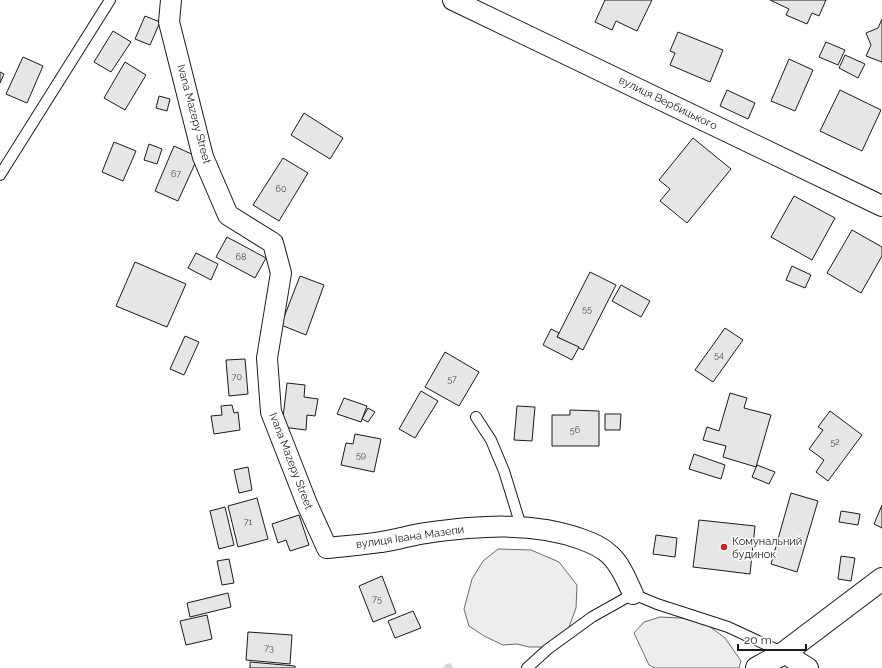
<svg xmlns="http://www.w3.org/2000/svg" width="882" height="668" viewBox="0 0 882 668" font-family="Raleway,sans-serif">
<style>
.built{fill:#ededed;stroke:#6a6a6a}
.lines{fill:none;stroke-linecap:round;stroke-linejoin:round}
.stream{stroke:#d7d7d7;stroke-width:7}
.building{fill:#e6e6e6;stroke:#1a1a1a}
.lane-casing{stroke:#1a1a1a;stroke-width:12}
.street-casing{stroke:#1a1a1a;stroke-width:22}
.secondary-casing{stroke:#1a1a1a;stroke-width:24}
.lane{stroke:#fff;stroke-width:10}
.street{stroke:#fff;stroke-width:20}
.secondary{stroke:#fff;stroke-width:22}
.poi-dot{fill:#c62828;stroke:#fff;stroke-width:1.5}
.labels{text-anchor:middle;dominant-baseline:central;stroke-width:3;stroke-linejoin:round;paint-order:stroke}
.number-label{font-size:9px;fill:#4d4d4d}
.street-label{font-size:11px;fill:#1a1a1a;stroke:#fff}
.poi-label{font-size:11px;fill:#1a1a1a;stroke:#fff;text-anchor:start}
</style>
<rect width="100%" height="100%" fill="#fff"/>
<g class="built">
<polygon points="498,549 531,550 559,562 577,585 576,608 565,638 550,647 529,647 517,644 503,645 484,636 469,626 464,609 472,579 483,561"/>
<polygon points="660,617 681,618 705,623 725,638 741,661 739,668 655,668 649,665 634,633 644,622"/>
</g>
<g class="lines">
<polyline class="stream" points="447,668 449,667"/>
</g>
<g class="building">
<polygon points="605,0 652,0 637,31 616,21 612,30 595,22"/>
<polygon points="770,0 826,0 819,16 812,13 807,24 786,15 789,9"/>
<polygon points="145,16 160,22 150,45 135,39"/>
<polygon points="882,19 882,62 866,56 871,45 866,33 878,28"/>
<polygon points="113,31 131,42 111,72 94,62"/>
<polygon points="678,32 723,50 710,82 670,65 675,53 670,51"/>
<polygon points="826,42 845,50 838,65 819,57"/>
<polygon points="845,55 865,64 858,78 839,68"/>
<polygon points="23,57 43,66 27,103 6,94"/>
<polygon points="789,59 813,70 795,111 771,101"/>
<polygon points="125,62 146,75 125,110 104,98"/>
<polygon points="0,72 4,74 0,83"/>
<polygon points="727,90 755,103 748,119 720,106"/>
<polygon points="840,90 881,110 862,151 820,131"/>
<polygon points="159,96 170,99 167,111 156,108"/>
<polygon points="304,113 343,138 330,159 291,135"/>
<polygon points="693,138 731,169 687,223 660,201 670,189 659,180"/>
<polygon points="114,142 136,151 123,181 102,172"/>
<polygon points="149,144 162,149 157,164 144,160"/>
<polygon points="174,146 198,157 178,201 155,191"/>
<polygon points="283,158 308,173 279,221 253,205"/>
<polygon points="794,196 835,218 812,260 771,237"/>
<polygon points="852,230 882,247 882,256 861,293 827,273"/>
<polygon points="227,237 266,258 255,278 216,257"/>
<polygon points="196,253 218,264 211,280 188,268"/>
<polygon points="135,262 186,284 167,327 116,306"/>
<polygon points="792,266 811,275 805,288 786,280"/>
<polygon points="590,272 616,285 583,350 557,337"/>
<polygon points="300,276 324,285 306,335 281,325"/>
<polygon points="621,285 650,301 641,317 612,301"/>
<polygon points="725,328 743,340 713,382 695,370"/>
<polygon points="551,329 559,333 557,337 579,347 572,360 543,345"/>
<polygon points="185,336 199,342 184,375 170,369"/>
<polygon points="445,352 479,372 459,406 425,387"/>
<polygon points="245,359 248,394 229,396 226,360"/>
<polygon points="287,383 305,385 304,397 318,399 315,416 307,415 306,430 282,427"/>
<polygon points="421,391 438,401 415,438 399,429"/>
<polygon points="730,393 747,398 744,408 771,415 756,467 723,457 726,446 703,440 707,427 719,431"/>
<polygon points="344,398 367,406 361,422 337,414"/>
<polygon points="232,405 234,413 238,412 240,430 214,434 211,416 222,415 221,406"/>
<polygon points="517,406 535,407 532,441 514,440"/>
<polygon points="368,408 375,412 368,422 362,419"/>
<polygon points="570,410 599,411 599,446 552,446 552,415 570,415"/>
<polygon points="830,411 862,435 828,481 816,472 824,460 809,449 823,430 818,427"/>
<polygon points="605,414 621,414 620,430 605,430"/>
<polygon points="355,434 381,439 374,472 341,465 346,443 353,444"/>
<polygon points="694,454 725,465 721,479 689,469"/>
<polygon points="757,465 775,472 769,484 752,477"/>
<polygon points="248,467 252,490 239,493 234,470"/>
<polygon points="791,493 818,501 797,572 771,564"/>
<polygon points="257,498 268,539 238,547 228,506"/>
<polygon points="882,505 882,528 874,524"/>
<polygon points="225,507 234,545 219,549 210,511"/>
<polygon points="841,511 860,514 858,525 839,522"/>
<polygon points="299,515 309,545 290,551 286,540 278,543 272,524"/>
<polygon points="699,520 755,526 750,574 693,567"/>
<polygon points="656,535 677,538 675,557 653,554"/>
<polygon points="841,556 855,558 851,581 838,579"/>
<polygon points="229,559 234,583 222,585 217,561"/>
<polygon points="382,576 396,613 373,622 359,586"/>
<polygon points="228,593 231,607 190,617 187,603"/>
<polygon points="413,611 421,628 395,638 388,621"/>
<polygon points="207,615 212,639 186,645 180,621"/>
<polygon points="248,632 292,635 290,664 246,660"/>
<polygon points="250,662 295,666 295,668 250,668"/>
</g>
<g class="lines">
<defs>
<g id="lane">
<polyline points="0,175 110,0"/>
<polyline points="476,417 491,440 504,471 521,526"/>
<polyline points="527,668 548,649 592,617 633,594 657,604 728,627 784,653"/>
</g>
<g id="street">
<path d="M 171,0 L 169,22 L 203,157 L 228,215 L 273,243 L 281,273 L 267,358 L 271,412 L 307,504 L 327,548 C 345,546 363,545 381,542 C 396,540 411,535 426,533 C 476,526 532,521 581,539 C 592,543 602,547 610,555 C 621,565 627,581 633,594"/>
<polyline points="453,0 882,206"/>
<polyline points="784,653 808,668"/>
</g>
<polyline id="secondary" points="757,668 784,653 882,579"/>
</defs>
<use href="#lane" class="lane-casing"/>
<use href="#street" class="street-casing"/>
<use href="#secondary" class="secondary-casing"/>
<use href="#lane" class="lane"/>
<use href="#street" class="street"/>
<use href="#secondary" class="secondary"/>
</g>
<circle class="poi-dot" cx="724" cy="547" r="4"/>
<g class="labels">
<g class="number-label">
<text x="176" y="174">67</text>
<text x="281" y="189">60</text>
<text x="241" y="257">68</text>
<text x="587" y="309">55</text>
<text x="719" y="355">54</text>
<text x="237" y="377">70</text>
<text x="452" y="379">57</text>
<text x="575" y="430">56</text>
<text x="835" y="442">52</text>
<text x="361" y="455">59</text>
<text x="248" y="522">71</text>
<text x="377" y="599">75</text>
<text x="269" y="648">73</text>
</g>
<g class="street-label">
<text transform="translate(668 103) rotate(26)">вулиця Вербицького</text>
<text transform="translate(194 114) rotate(75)">Ivana Mazepy Street</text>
<text transform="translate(291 461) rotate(69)">Ivana Mazepy Street</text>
<text transform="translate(410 537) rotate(-8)">вулиця Івана Мазепи</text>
</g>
<g class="poi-label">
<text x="732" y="541">Комунальний<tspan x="732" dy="13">будинок</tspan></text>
</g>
</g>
<path d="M738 644v6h68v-6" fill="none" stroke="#1a1a1a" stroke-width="2"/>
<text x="744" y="644" font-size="12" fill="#1a1a1a" stroke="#ffffff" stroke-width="3" paint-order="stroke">20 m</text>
</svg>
